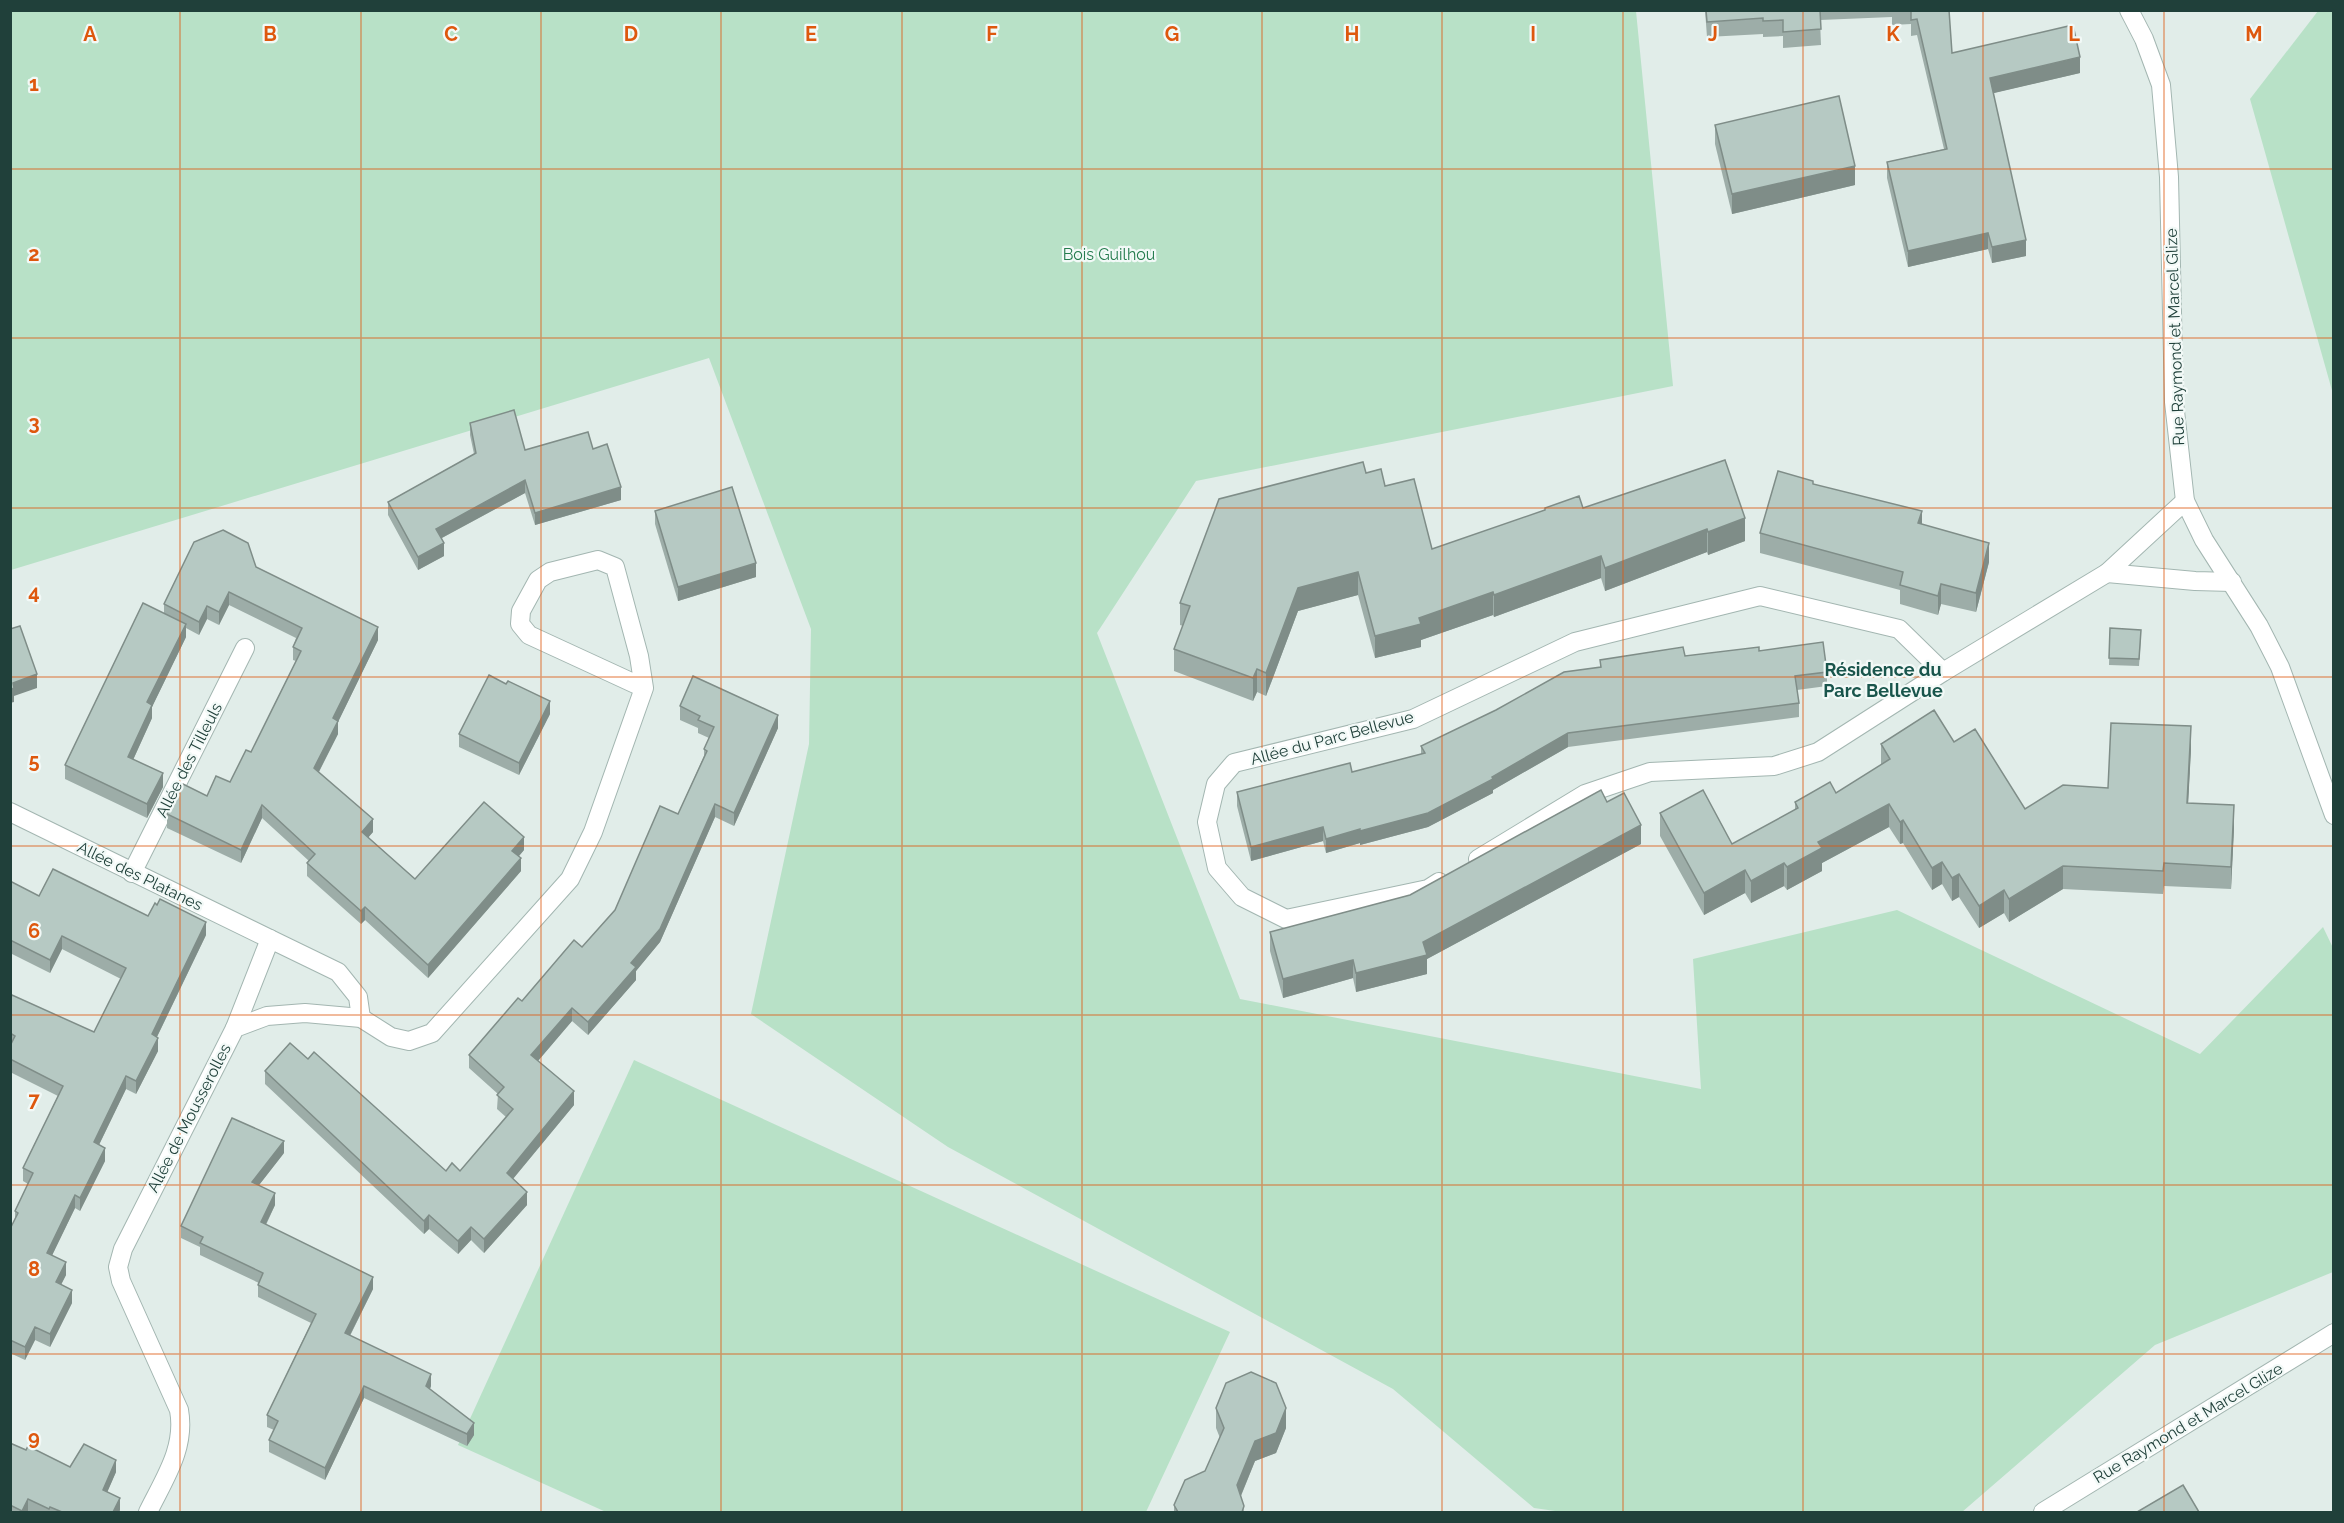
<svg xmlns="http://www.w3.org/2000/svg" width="2344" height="1523" viewBox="0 0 2344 1523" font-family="Raleway,sans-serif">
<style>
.green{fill:#b8e1c7}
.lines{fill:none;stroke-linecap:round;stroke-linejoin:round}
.minor-casing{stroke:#a3b6b1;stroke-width:20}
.minor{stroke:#fff;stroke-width:18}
.wall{fill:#9dada8}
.shaded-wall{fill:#7f8d88}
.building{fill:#b6c9c3;stroke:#7f8d88;stroke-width:1.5}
.grid{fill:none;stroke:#de580e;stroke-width:1.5;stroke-opacity:0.55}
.labels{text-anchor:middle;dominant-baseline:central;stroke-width:4.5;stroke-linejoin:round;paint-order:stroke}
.park-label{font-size:16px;fill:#257c4e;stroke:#f2f9f7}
.street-label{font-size:16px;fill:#20403a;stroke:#f2f9f7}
.neighbourhood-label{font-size:18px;font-weight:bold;fill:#19554c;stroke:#f2f9f7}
.grid-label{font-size:20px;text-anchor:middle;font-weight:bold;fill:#de580e;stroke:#f2f9f7;stroke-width:4.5;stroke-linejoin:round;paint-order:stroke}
</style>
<rect width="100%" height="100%" fill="#e1ede9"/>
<g class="green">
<polygon points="10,11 1636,11 1673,386 1196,481 1097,633 1240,999 1701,1089 1693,959 1897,910 2200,1054 2323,927 2334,950 2333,1272 2155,1345 1962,1512 1562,1512 1534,1508 1393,1389 948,1147 751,1014 809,744 811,629 709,358 11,570"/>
<polygon points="2318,11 2334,11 2333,394 2250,99"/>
<polygon points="634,1060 1230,1332 1146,1512 606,1512 458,1445"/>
</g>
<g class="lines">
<defs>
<g id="minor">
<polyline points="2129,10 2144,39 2161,85 2169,177 2174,402 2185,501 2204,540 2259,626 2280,667 2334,815"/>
<polyline points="2107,573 2195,581 2232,582"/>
<polyline points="10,812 270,939"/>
<polyline points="1478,859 1585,794 1650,772 1774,766 1818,752 1943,672 2107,573 2185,501"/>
<polyline points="132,873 245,648"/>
<polyline points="1439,882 1428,889 1286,919 1242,897 1217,868 1207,822 1216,784 1234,763 1413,719 1575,642 1760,596 1899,629 1943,672"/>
<polyline points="235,1028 270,939 338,972 358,997 361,1018"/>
<path d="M 148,1512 C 164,1479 186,1448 179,1410 L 121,1281 L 118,1267 L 123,1249 L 235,1028 L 267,1016 L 305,1013 L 361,1018 L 391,1037 L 409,1041 L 432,1033 L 570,879 L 593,832 L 644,688 L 639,656 L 615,567 L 598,560 L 550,572 L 538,580 L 521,611 L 520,624 L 529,635 L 644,688"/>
<polyline points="2043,1512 2334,1333"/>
</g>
</defs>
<use href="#minor" class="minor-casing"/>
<use href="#minor" class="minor"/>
</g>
<g class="wall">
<polygon points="1705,10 1949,10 1952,53 2080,73 1993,93 2026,256 1992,263 1988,249 1908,267 1887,178 1887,162 1944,149 1917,35 1911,36 1911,24 1892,25 1892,17 1820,20 1821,45 1783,48 1783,36 1763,37 1763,34 1707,37"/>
<polygon points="1715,125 1855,185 1732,214 1715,144"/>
<polygon points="470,423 525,450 593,449 621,500 535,525 525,493 442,538 444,556 418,570 388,515 388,502 474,454 470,435"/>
<polygon points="1725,460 1745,541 1708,555 1707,552 1605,591 1601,578 1494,617 1493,615 1421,640 1421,647 1375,658 1358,595 1298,611 1266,696 1257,692 1253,701 1174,671 1174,649 1183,626 1180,625 1180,603 1366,473 1385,486 1432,549 1545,511 1545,508 1583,508"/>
<polygon points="1813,484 1922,524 1989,562 1976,612 1941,604 1938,615 1900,604 1900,590 1760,553 1760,533"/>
<polygon points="655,511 756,577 678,601 655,524"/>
<polygon points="256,567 378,640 338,722 338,734 319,772 373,832 368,837 415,879 524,850 519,856 521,871 428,978 365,920 361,924 307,876 307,863 309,861 262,818 241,863 167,828 167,814 207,796 230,782 251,752 296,661 293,660 293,647 296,638 229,605 219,625 207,619 199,635 186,628 186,637 152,707 152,718 133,760 163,787 147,818 65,779 65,765 164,613 164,604"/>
<polygon points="2110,628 2141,637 2139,666 2109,665"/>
<polygon points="1759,651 1827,672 1827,686 1797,690 1799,703 1799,717 1568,747 1493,790 1493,793 1428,827 1360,845 1360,843 1326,853 1323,841 1251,861 1237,806 1237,792 1352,772 1421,754 1421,746 1600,667 1600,660 1685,656"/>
<polygon points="680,706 778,728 734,826 715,817 660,942 636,971 636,980 588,1035 572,1021 538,1061 574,1105 513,1179 527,1205 484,1253 471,1240 458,1254 429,1229 424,1234 265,1084 265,1071 308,1059 446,1171 460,1171 506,1117 497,1109 498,1094 469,1068 469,1055 522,1001 582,947 615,910 678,814 704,756 704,749 709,738 698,733 698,728 680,720"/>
<polygon points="550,714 519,775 459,747 459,734"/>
<polygon points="1954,742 2025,809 2108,788 2191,749 2188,803 2234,828 2231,889 2164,886 2163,894 2063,889 2009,922 2004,913 1979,928 1959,897 1952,901 1942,884 1932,890 1903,843 1900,844 1889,827 1822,863 1822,871 1787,890 1784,886 1751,903 1745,893 1704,915 1660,836 1660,813 1732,844 1795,810 1795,802 1836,793 1881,765 1881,744"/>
<polygon points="1607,802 1641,844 1427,959 1427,974 1356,992 1353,978 1283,998 1270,951 1270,932 1410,895"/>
<polygon points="10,881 39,896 148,916 206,935 157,1037 158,1051 136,1094 126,1089 99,1145 105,1161 80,1211 75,1208 52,1255 66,1275 61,1284 72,1303 50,1347 35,1340 25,1360 10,1353 10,1229 15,1220 15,1211 28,1184 23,1181 23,1168 58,1096 10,1072 10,999 94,1032 121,979 62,949 50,973 10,953"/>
<polygon points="284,1153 259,1185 275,1205 266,1225 373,1289 350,1336 431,1386 430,1389 474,1435 467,1446 364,1398 325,1480 269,1452 269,1440 274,1430 267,1427 267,1415 311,1323 258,1297 258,1285 259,1283 200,1255 200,1247 181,1238 181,1226"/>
<polygon points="1216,1408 1286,1428 1276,1453 1255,1461 1241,1496 1244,1512 1174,1512 1174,1505 1205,1471 1220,1438 1216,1428"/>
<polygon points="10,1443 26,1450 70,1467 116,1472 107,1492 120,1510 119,1512 31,1512 28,1511 28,1512 10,1512"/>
</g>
<g class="shaded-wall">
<polygon points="2080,57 2080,73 1990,94 1990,78"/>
<polygon points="1855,166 1855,185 1732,214 1732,194"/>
<polygon points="1988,233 1988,249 1908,267 1908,251"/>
<polygon points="2026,240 2026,256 1992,263 1992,247"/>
<polygon points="525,480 525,493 436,541 436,529"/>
<polygon points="621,487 621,500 535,525 535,513"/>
<polygon points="1922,511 1922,530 1918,523"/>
<polygon points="1745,518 1745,541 1708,555 1708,532"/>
<polygon points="1707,529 1707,552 1605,591 1605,568"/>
<polygon points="444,543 444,556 418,570 418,557"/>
<polygon points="1989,543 1989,562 1976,612 1976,593"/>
<polygon points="1601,556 1601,578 1494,617 1494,595"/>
<polygon points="756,563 756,577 678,601 678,587"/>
<polygon points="1358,572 1358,595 1298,611 1266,696 1266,673 1298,588"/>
<polygon points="1941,584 1941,604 1938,615 1938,596"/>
<polygon points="229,592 229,605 219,625 219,612"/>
<polygon points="1493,592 1493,615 1421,640 1421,647 1375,658 1375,636 1419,618"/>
<polygon points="207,606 207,619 199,635 199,622"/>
<polygon points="186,624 186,637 152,707 152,718 128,771 128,757 147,702"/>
<polygon points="378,627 378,640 338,722 338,734 314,781 314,768 333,718"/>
<polygon points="1257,669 1257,692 1253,701 1253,678"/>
<polygon points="37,674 37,688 14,696 14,702 10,703 10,690 13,683"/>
<polygon points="550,701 550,714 519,775 519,763"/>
<polygon points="778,715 778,728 734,826 734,813"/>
<polygon points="2191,726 2191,749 2187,825 2187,803"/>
<polygon points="1568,733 1568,747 1493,790 1493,793 1428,827 1360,845 1360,831 1492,777"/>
<polygon points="163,773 163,787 147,818 147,804"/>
<polygon points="715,804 715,817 660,942 636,971 636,980 588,1035 588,1022 631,963"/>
<polygon points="1889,804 1889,827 1822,863 1822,871 1787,890 1787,867 1818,842"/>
<polygon points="262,805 262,818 241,863 241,850"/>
<polygon points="2234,805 2234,828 2231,889 2231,867"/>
<polygon points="373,819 373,832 362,845 362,832"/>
<polygon points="1903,820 1903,843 1900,844 1900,822"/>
<polygon points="1641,825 1641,844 1427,959 1427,974 1356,992 1356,973 1423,942"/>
<polygon points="1323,827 1323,841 1251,861 1251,847"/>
<polygon points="1360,829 1360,843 1326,853 1326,839"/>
<polygon points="524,837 524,850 512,864 512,851"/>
<polygon points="521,858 521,871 428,978 428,965"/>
<polygon points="1942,862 1942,884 1932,890 1932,868"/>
<polygon points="1784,863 1784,886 1751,903 1751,881"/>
<polygon points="2063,866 2063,889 2009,922 2009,899"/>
<polygon points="1745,870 1745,893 1704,915 1704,893"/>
<polygon points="1959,874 1959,897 1952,901 1952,878"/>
<polygon points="2004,890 2004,913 1979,928 1979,906"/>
<polygon points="365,907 365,920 361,924 361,911"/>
<polygon points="206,922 206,935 152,1047 152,1034"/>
<polygon points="62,936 62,949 50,973 50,960"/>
<polygon points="1353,960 1353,978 1283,998 1283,979"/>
<polygon points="572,1008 572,1021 531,1069 531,1055"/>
<polygon points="158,1038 158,1051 136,1094 136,1081"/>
<polygon points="126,1076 126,1089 94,1155 94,1142"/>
<polygon points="574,1091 574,1105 507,1186 507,1173"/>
<polygon points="284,1141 284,1153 252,1194 252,1182"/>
<polygon points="105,1148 105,1161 80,1211 80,1198"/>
<polygon points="527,1192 527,1205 484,1253 484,1239"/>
<polygon points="275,1193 275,1205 261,1234 261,1222"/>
<polygon points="75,1195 75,1208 47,1266 47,1253"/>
<polygon points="429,1215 429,1229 424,1234 424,1221"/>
<polygon points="471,1227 471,1240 458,1254 458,1241"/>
<polygon points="66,1262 66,1275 56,1295 56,1282"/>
<polygon points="373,1277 373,1289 345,1345 345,1333"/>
<polygon points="72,1290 72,1303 50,1347 50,1334"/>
<polygon points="35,1327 35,1340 25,1360 25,1347"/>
<polygon points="431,1374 431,1386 426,1398 426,1386"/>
<polygon points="364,1386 364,1398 325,1480 325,1468"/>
<polygon points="1286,1408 1286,1428 1276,1453 1255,1461 1237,1505 1237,1485 1255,1441"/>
<polygon points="474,1423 474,1435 467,1446 467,1434"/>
<polygon points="116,1460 116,1472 103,1502 103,1490"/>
<polygon points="120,1498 120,1510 119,1512 113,1512"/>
<polygon points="28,1499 28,1512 22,1512"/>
</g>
<g class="building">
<polygon points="1706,10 1820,10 1821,29 1783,32 1783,20 1763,21 1763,18 1707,22"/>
<polygon points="1911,10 1949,10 1952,53 2073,25 2080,57 1990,78 2026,240 1992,247 1988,233 1908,251 1887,162 1947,149 1917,19 1911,20"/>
<polygon points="1839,96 1855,166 1732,194 1715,125"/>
<polygon points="514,410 525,450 588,432 593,449 607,444 621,487 535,513 525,480 436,529 444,543 418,557 388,502 476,453 470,423"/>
<polygon points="1725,460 1745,518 1708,532 1707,529 1605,568 1601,556 1494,595 1493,592 1419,618 1421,624 1375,636 1358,572 1298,588 1266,673 1257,669 1253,678 1174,649 1190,606 1180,603 1219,499 1363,462 1366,473 1381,469 1385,486 1414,479 1432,549 1545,510 1545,508 1579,496 1583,508"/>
<polygon points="1778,471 1813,481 1813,484 1922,511 1918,523 1989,543 1976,593 1941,584 1938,596 1900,585 1903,572 1760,533"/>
<polygon points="732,487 756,563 678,587 655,511"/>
<polygon points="223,530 248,543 256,567 378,627 333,718 338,721 314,768 373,819 362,832 415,879 484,802 524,837 512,851 521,858 428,965 365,907 361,911 307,863 315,854 262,805 241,850 167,814 183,784 207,796 216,776 230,782 246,750 251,752 301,651 293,647 302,628 229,592 219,612 207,606 199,622 164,604 194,542"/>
<polygon points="143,603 186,624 147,702 152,705 128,757 163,773 147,804 65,765"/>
<polygon points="20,626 37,674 13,683 14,688 10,690 10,629"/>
<polygon points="2110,628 2141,630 2139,659 2109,658"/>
<polygon points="1823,642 1827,672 1795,676 1799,703 1568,733 1492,777 1493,779 1428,813 1360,831 1360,829 1326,839 1323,827 1251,847 1237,792 1350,763 1352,772 1425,753 1421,746 1496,710 1564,672 1601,667 1600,660 1683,647 1685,656 1759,647 1759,651"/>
<polygon points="489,675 506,684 508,681 550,701 519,763 459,734"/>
<polygon points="693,676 778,715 734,813 715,804 660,929 631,963 636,967 588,1022 572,1008 531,1055 574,1091 507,1173 527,1192 484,1239 471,1227 458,1241 429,1215 424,1221 265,1071 290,1043 308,1059 314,1052 446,1171 452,1163 460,1171 513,1109 497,1095 504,1087 469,1055 518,998 522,1001 574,940 582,947 615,910 660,806 678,814 707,751 704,749 714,727 698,720 700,716 680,706"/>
<polygon points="1934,710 1954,742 1975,729 2025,809 2063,785 2108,788 2111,723 2191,726 2187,803 2234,805 2231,867 2164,863 2163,871 2063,866 2009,899 2004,890 1979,906 1959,874 1952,878 1942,862 1932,868 1903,820 1900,822 1889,804 1818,842 1822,848 1787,867 1784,863 1751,881 1745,870 1704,893 1660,813 1703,790 1732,844 1798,808 1795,802 1830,782 1836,793 1890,759 1881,744"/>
<polygon points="1601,790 1607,802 1624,793 1641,825 1423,942 1427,955 1356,973 1353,960 1283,979 1270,932 1410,895"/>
<polygon points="53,869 148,916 155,903 157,905 160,899 206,922 152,1034 158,1038 136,1081 126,1076 94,1142 105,1148 80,1198 75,1195 47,1253 66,1262 56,1282 72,1290 50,1334 35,1327 25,1347 10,1340 10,1229 18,1213 15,1211 33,1173 23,1168 63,1086 10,1059 10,1046 15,1036 10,1033 10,999 12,995 94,1032 126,968 62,936 50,960 10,940 10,881 39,896"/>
<polygon points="232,1118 284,1141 252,1182 275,1193 261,1222 373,1277 345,1333 431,1374 426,1386 474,1423 467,1434 364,1386 325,1468 269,1440 278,1421 267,1415 316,1314 258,1285 263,1273 200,1243 203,1237 181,1226"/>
<polygon points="1251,1372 1276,1383 1286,1408 1276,1433 1255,1441 1237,1485 1244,1506 1242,1512 1178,1512 1174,1505 1185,1480 1205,1471 1224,1428 1216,1408 1226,1383"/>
<polygon points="10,1443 26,1450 28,1446 70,1467 84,1444 116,1460 103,1490 120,1498 113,1512 62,1512 50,1507 49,1509 28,1499 22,1511 10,1505"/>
<polygon points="2183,1485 2199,1512 2137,1512"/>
</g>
<path class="grid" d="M 180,10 L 180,1512M 361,10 L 361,1512M 541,10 L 541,1512M 721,10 L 721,1512M 902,10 L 902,1512M 1082,10 L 1082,1512M 1262,10 L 1262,1512M 1442,10 L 1442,1512M 1623,10 L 1623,1512M 1803,10 L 1803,1512M 1983,10 L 1983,1512M 2164,10 L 2164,1512M 10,169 L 2334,169M 10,338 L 2334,338M 10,508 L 2334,508M 10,677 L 2334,677M 10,846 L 2334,846M 10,1015 L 2334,1015M 10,1185 L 2334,1185M 10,1354 L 2334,1354"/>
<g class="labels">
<g class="park-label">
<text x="1109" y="254">Bois Guilhou</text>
</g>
<g class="street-label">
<text transform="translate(2175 337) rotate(-92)">Rue Raymond et Marcel Glize</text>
<text transform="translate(1332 738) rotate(-15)">Allée du Parc Bellevue</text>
<text transform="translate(189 760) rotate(-63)">Allée des Tilleuls</text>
<text transform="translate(140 876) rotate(26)">Allée des Platanes</text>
<text transform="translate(189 1118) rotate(-63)">Allée de Mousserolles</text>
<text transform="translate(2188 1423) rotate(-31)">Rue Raymond et Marcel Glize</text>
</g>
<g class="neighbourhood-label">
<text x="1883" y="669">Résidence du<tspan x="1883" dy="21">Parc Bellevue</tspan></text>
</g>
</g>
<g class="grid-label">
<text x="90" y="41">A</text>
<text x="270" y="41">B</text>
<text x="451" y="41">C</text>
<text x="631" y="41">D</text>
<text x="811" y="41">E</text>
<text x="992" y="41">F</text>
<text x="1172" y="41">G</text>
<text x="1352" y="41">H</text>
<text x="1533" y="41">I</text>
<text x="1713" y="41">J</text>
<text x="1893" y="41">K</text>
<text x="2074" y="41">L</text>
<text x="2254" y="41">M</text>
<text x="34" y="91">1</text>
<text x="34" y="261">2</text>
<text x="34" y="430">3</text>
<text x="34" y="599">4</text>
<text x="34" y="768">5</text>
<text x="34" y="938">6</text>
<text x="34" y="1107">7</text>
<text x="34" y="1276">8</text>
<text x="34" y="1445">9</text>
</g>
<rect width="2344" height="1523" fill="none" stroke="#20403a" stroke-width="24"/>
</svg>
